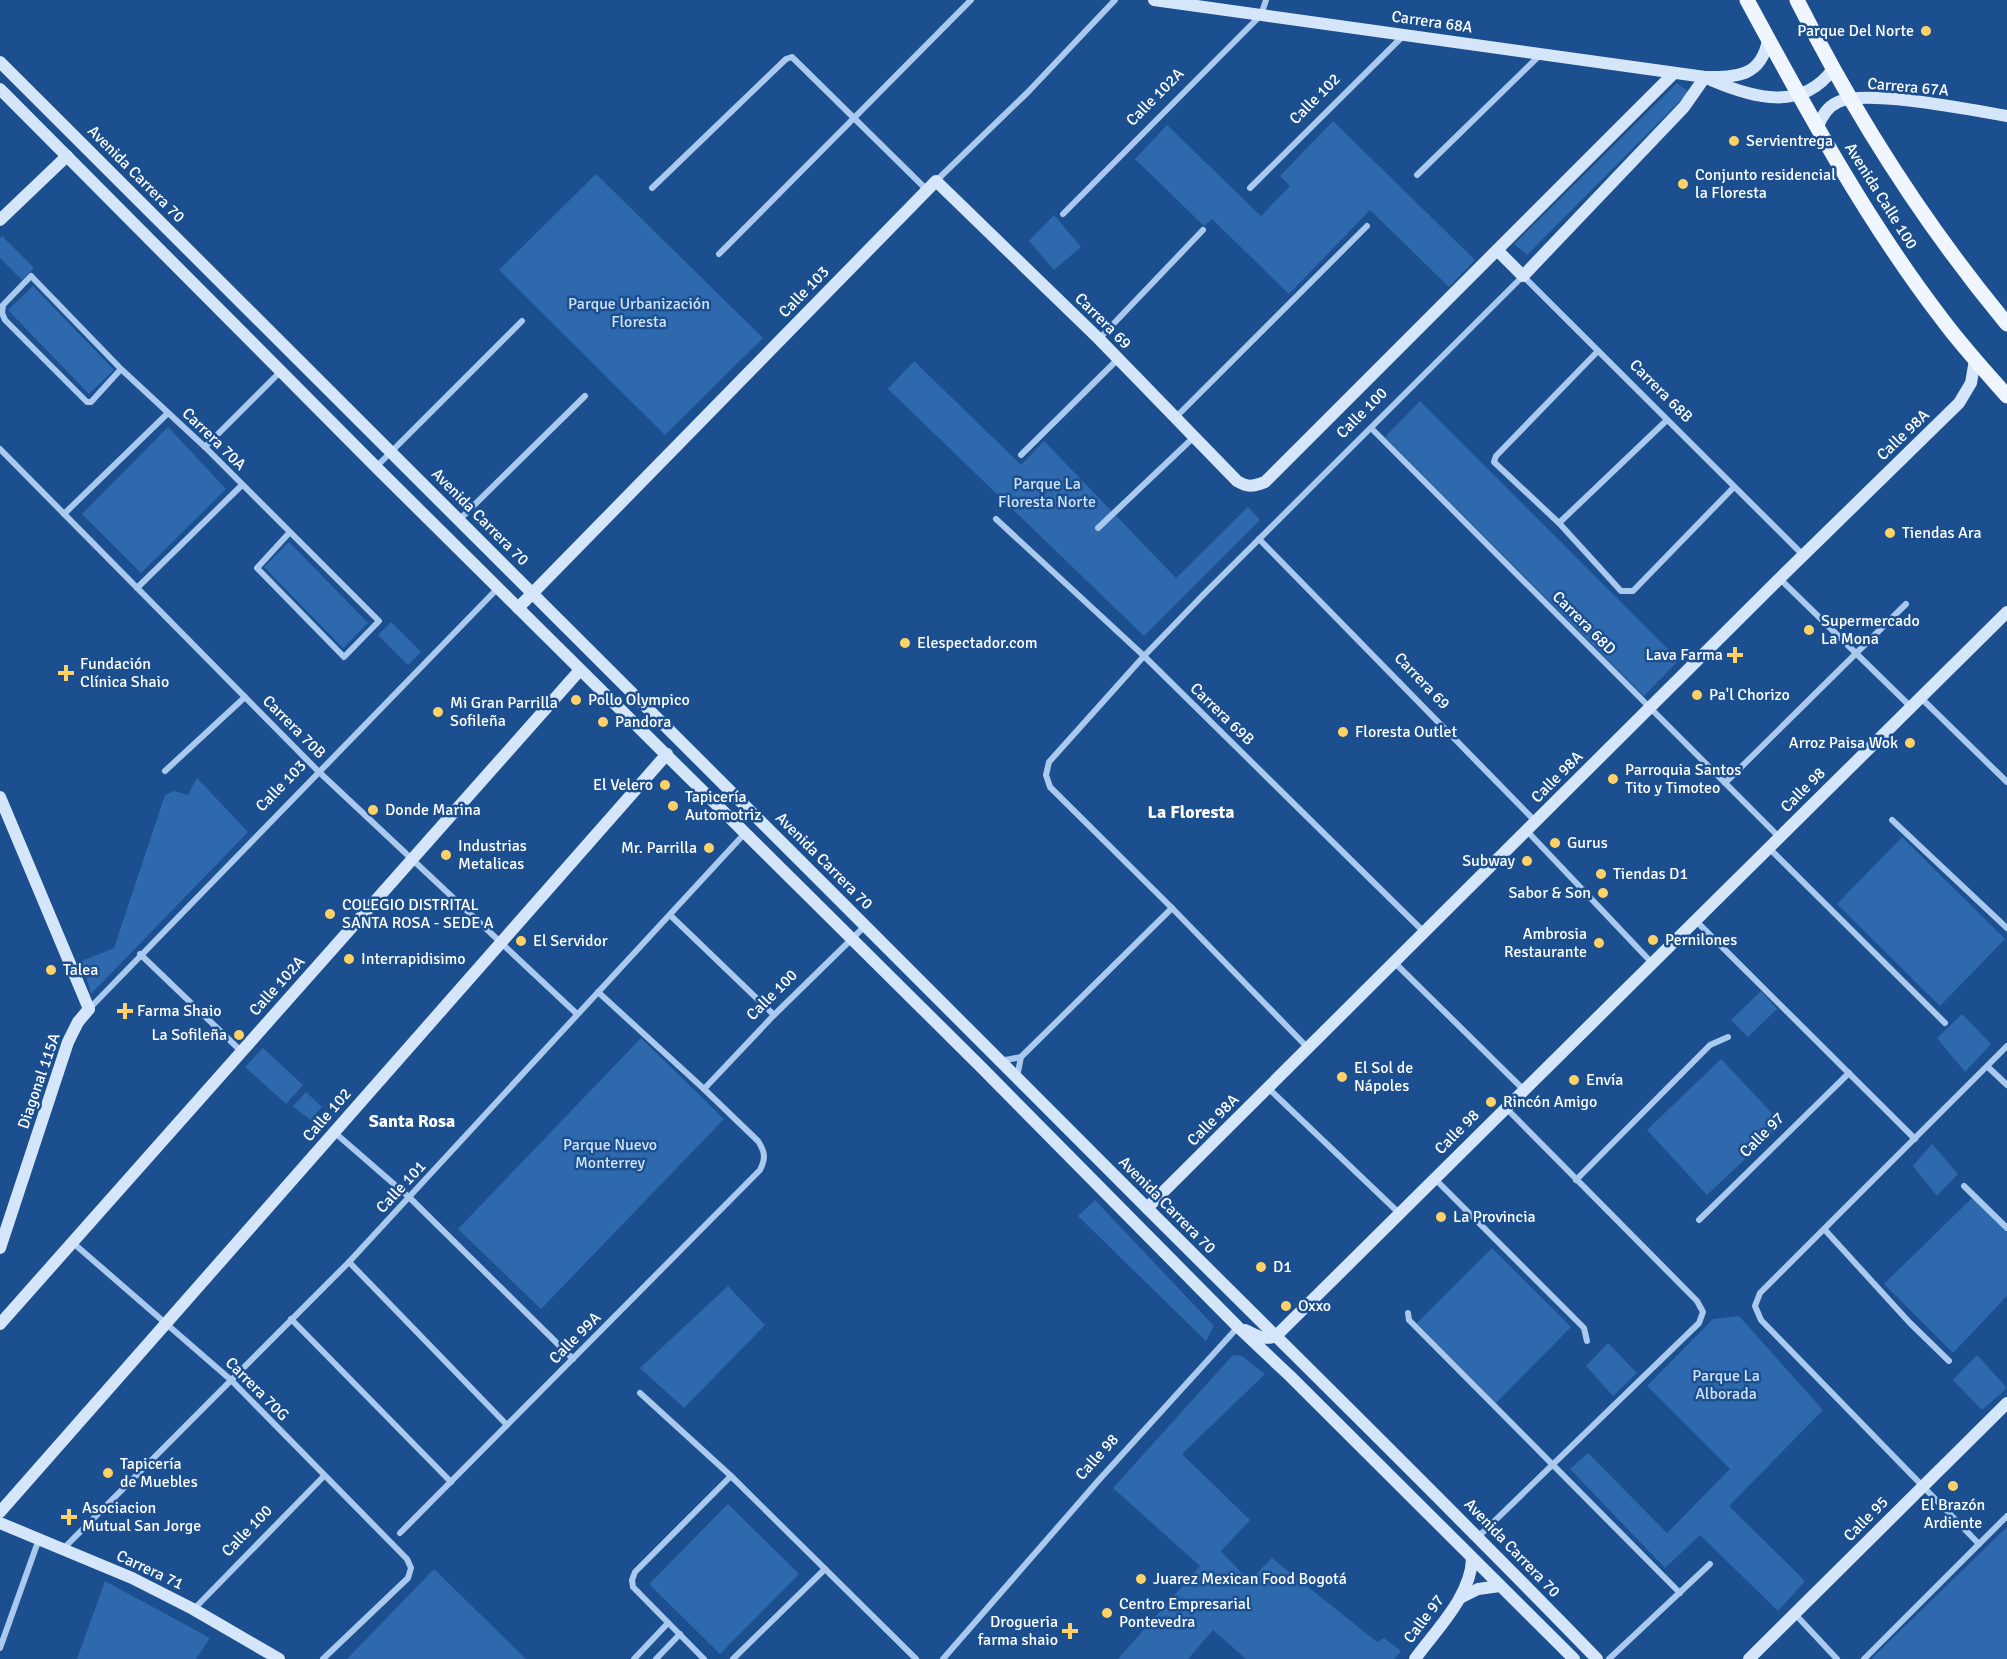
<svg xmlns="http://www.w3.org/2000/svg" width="2007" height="1659" viewBox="0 0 2007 1659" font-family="Signika,sans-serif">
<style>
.green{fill:#2e69ad}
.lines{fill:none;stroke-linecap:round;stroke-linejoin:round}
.street{stroke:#a9c9ee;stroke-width:6}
.secondary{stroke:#d6e6fa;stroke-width:12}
.primary{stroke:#f0f6ff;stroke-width:15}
.poi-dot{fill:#ffd166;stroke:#1b4f8f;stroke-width:2}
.labels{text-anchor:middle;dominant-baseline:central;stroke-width:5;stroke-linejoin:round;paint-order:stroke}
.street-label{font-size:16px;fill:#fff;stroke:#1b4f8f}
.poi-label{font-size:16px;fill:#fff;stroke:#1b4f8f;text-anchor:start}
.park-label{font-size:16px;fill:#cfe3fa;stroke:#1b4f8f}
.neighbourhood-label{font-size:18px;font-weight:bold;fill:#fff;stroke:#1b4f8f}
</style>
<rect width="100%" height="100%" fill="#1b4f8f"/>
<g class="green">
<polygon points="1677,83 1689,92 1527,255 1514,244"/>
<polygon points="1333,121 1475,260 1449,287 1370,210 1289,294 1212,219 1204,226 1135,159 1167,125 1261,216 1290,186 1280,176"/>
<polygon points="596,174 763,338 665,435 499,270"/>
<polygon points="1054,215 1081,247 1054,270 1029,241"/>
<polygon points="2,236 34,268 22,280 0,258 0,238"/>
<polygon points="33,286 114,370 89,394 8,310"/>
<polygon points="914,361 1021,465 1044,441 1176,578 1248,507 1260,520 1144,636 888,389"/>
<polygon points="1420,401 1679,660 1644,696 1385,437"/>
<polygon points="168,427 226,489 141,573 82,514"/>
<polygon points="289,542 368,623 343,648 264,567"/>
<polygon points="391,622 421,652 408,665 378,635"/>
<polygon points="197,778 248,832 91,994 82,961 114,948 165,795 174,791 188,795"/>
<polygon points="1902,837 2005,939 1940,1006 1837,904"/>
<polygon points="1761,991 1777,1009 1748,1037 1731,1020"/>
<polygon points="1962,1014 1991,1044 1965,1072 1937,1038"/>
<polygon points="641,1038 724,1119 541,1309 458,1229"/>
<polygon points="263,1048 303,1085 286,1104 245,1067"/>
<polygon points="1721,1059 1782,1124 1707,1195 1647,1130"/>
<polygon points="306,1092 322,1107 310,1120 293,1106"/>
<polygon points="1932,1144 1958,1174 1937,1196 1913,1166"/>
<polygon points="1973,1197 2007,1232 2007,1296 1953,1353 1884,1284"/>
<polygon points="1095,1200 1214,1326 1206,1341 1078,1216"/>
<polygon points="1492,1248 1571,1327 1496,1403 1417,1323"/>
<polygon points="728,1286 765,1325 684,1408 640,1368"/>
<polygon points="1739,1316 1823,1410 1729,1506 1805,1581 1778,1611 1700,1535 1665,1568 1570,1469 1588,1453 1667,1533 1730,1469 1647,1386 1713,1319"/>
<polygon points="1608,1343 1637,1373 1613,1396 1586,1366"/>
<polygon points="1233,1355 1242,1356 1265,1374 1182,1454 1250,1520 1221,1551 1249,1581 1272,1558 1377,1642 1384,1638 1401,1651 1394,1659 1246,1659 1213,1630 1188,1659 1118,1659 1200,1566 1113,1488"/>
<polygon points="1977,1355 2007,1388 1982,1410 1953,1380"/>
<polygon points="728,1504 799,1574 720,1654 649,1584"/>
<polygon points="2007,1527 2007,1659 1871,1659"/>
<polygon points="434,1569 526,1659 347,1659"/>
<polygon points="105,1581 210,1638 196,1659 77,1659"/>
</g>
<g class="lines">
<g class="street">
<polyline points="1417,175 1541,54"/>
<polyline points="936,181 1028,92 1115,0"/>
<polyline points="652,188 786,59 792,57 927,190"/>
<polyline points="1250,188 1403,36"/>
<polyline points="1063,214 1261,15 1266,0"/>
<polyline points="719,254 971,0"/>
<polyline points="1099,339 1203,230"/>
<polyline points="1598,351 1496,456 1494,462 1559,523 1621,591 1633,591 1734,487"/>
<polyline points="121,369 91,402 87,402 5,320 2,313 3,305 31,276 121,369 205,447 379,621 344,657 257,568 290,532"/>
<polyline points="1176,417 1367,226"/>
<polyline points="1371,428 1779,837"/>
<polyline points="205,447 281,371"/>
<polyline points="0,449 318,771 577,1014"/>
<polyline points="1021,455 1118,359"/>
<polyline points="376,467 522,321"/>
<polyline points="64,514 168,413"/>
<polyline points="460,519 585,396"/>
<polyline points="996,519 1144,656 1424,932"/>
<polyline points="1559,523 1667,420"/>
<polyline points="1098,528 1195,436"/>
<polyline points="1259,539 1535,821"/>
<polyline points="1780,579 1911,707"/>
<polyline points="137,588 242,485"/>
<polyline points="1920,697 2007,782"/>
<polyline points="165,771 245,697"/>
<polyline points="1725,783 1906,604"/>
<polyline points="1892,820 2007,928"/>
<polyline points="1527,831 1652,963"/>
<polyline points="1769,848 1945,1023"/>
<polyline points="670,915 774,1015"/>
<polyline points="1695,920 1915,1139"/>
<polyline points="140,954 241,1051"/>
<polyline points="1394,962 1524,1090"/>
<polyline points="89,1009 498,588"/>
<polyline points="1308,1048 1172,908 1050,787 1046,775 1049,762 1144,656 1203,595 1523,276 1803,555"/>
<polyline points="1000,1061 1021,1057 1172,908"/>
<polyline points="1988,1067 2007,1085"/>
<polyline points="1017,1077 1021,1057"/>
<polyline points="1268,1088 1399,1213"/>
<polyline points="704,1089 774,1015 865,926"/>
<polyline points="334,1132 410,1198 573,1359"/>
<polyline points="1435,1179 1584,1328 1587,1341"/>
<polyline points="1576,1180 1710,1045 1728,1037"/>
<polyline points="1964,1186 2007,1228"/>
<polyline points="1699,1220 1849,1073"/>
<polyline points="1825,1230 1909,1322 1949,1361"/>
<polyline points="72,1242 231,1380 407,1559 411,1568 408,1578 323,1659"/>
<polyline points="349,1262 507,1425"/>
<polyline points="1408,1313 1409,1320 1680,1593"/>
<polyline points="291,1319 451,1482"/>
<polyline points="640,1393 731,1476 916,1659"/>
<path d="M 400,1533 L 760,1170 C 766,1158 765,1152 758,1141 L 704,1089 L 598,992"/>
<polyline points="1479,1536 1699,1323 1703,1312 1697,1301 1506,1108"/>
<polyline points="1979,1544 1761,1320 1755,1306 1760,1293 2007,1046"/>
<polyline points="63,1549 349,1262 746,832"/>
<polyline points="194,1609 324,1476"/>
<polyline points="1795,1614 1837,1659"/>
<polyline points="0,1648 39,1539"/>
<polyline points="634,1659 668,1623"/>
<polyline points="656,1659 680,1634"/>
<polyline points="704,1659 633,1587 632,1580 635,1572 731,1476"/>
<polyline points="733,1659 825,1569"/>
<polyline points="943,1659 1098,1481 1238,1327"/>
<polyline points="1609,1659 1710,1564"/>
<polyline points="1864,1659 2007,1516"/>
</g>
<g class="secondary">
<path d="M 1154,0 L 1705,77 C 1737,77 1761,77 1768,40"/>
<path d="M 0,62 C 383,444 766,826 1148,1209 C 1298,1359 1450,1507 1597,1659"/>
<path d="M 1711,80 C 1753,98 1802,112 1833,69"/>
<polyline points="0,89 376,467 980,1066 1238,1327 1290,1376 1574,1659"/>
<path d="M 1818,126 C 1822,116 1827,107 1838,102 C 1867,89 1972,110 2007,116"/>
<polyline points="0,220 67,156"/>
<polyline points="1497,250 1523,276 1684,107 1705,77"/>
<path d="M 518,608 L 936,181 L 1099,339 L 1237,481 C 1248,488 1254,486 1265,482 L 1674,73"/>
<polyline points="0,797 89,1009 78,1022 68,1042 0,1248"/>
<polyline points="1147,1208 1779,579 1959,403 1971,383 1975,360"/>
<polyline points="0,1324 580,670"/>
<path d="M 1245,1330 C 1256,1335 1264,1341 1276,1336 L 2007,612"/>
<polyline points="0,1512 667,754"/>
<polyline points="0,1523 132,1578 193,1609 279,1659"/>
<polyline points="1460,1598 1478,1589 1500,1586"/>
<path d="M 1415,1659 C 1436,1630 1471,1596 1472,1559"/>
<polyline points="1749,1659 2007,1403"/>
</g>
<g class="primary">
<path d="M 1747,0 C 1806,109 1866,220 1942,319 C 1962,346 1985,371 2007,396"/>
<path d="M 1797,0 C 1855,115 1925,225 2007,324"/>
</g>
</g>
<g class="poi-dot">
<circle cx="1926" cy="31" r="6"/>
<circle cx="1734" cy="141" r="6"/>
<circle cx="1683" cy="184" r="6"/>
<circle cx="1890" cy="533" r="6"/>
<circle cx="1809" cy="630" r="6"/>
<circle cx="905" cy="643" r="6"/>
<path d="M1732 646h6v6h6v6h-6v6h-6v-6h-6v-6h6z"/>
<path d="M63 664h6v6h6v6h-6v6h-6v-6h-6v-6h6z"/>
<circle cx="1697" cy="695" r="6"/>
<circle cx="576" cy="700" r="6"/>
<circle cx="438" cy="712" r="6"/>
<circle cx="603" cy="722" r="6"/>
<circle cx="1343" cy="732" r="6"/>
<circle cx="1910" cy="743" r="6"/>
<circle cx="1613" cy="779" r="6"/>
<circle cx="665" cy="785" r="6"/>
<circle cx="673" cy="806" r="6"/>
<circle cx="373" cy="810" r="6"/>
<circle cx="1555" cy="843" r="6"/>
<circle cx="709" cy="848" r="6"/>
<circle cx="446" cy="855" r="6"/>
<circle cx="1527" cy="861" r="6"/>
<circle cx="1601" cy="874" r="6"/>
<circle cx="1603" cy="893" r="6"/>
<circle cx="330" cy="914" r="6"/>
<circle cx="1653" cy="940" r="6"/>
<circle cx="521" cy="941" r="6"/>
<circle cx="1599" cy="943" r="6"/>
<circle cx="349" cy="959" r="6"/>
<circle cx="51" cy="970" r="6"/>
<path d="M122 1002h6v6h6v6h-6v6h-6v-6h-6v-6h6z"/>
<circle cx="239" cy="1035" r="6"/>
<circle cx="1342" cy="1077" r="6"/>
<circle cx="1574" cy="1080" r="6"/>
<circle cx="1491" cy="1102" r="6"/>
<circle cx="1441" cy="1217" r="6"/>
<circle cx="1261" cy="1267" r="6"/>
<circle cx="1286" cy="1306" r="6"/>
<circle cx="108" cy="1473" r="6"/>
<circle cx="1953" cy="1486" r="6"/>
<path d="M66 1508h6v6h6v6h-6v6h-6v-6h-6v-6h6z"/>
<circle cx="1141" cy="1579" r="6"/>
<circle cx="1107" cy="1613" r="6"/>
<path d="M1067 1622h6v6h6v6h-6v6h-6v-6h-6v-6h6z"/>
</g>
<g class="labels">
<g class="street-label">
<text transform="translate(1432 22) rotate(8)">Carrera 68A</text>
<text transform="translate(1908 87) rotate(5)">Carrera 67A</text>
<text transform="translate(1155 97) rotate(-45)">Calle 102A</text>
<text transform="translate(1315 99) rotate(-45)">Calle 102</text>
<text transform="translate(136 174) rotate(45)">Avenida Carrera 70</text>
<text transform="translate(1881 196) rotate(58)">Avenida Calle 100</text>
<text transform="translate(804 292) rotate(-46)">Calle 103</text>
<text transform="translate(1103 321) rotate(45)">Carrera 69</text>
<text transform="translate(1661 391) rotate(45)">Carrera 68B</text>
<text transform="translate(1362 413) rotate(-45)">Calle 100</text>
<text transform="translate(1903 435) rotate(-44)">Calle 98A</text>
<text transform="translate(214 439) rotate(44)">Carrera 70A</text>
<text transform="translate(480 517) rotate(45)">Avenida Carrera 70</text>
<text transform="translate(1584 623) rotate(45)">Carrera 68D</text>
<text transform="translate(1422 681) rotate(46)">Carrera 69</text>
<text transform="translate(1222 714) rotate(44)">Carrera 69B</text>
<text transform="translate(294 727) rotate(45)">Carrera 70B</text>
<text transform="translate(1557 777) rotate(-45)">Calle 98A</text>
<text transform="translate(281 786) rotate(-46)">Calle 103</text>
<text transform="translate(1803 790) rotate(-45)">Calle 98</text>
<text transform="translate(824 861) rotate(45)">Avenida Carrera 70</text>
<text transform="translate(277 986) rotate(-48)">Calle 102A</text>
<text transform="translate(772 995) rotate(-45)">Calle 100</text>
<text transform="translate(39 1081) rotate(-71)">Diagonal 115A</text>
<text transform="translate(327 1115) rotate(-49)">Calle 102</text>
<text transform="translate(1213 1120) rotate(-45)">Calle 98A</text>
<text transform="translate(1457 1132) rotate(-45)">Calle 98</text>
<text transform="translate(1762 1135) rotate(-45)">Calle 97</text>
<text transform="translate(401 1187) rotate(-47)">Calle 101</text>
<text transform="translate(1167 1205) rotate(45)">Avenida Carrera 70</text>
<text transform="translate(575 1338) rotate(-45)">Calle 99A</text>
<text transform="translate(257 1389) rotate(45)">Carrera 70G</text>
<text transform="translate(1097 1457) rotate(-48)">Calle 98</text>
<text transform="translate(1866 1519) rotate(-45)">Calle 95</text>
<text transform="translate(247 1531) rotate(-46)">Calle 100</text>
<text transform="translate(1512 1548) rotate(46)">Avenida Carrera 70</text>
<text transform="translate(150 1570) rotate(25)">Carrera 71</text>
<text transform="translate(1424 1619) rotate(-53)">Calle 97</text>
</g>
<g class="poi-label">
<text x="1914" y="31" text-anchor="end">Parque Del Norte</text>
<text x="1746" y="141">Servientrega</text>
<text x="1695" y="175">Conjunto residencial<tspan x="1695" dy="18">la Floresta</tspan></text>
<text x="1902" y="533">Tiendas Ara</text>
<text x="1821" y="621">Supermercado<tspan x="1821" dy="18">La Mona</tspan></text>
<text x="917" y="643">Elespectador.com</text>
<text x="1723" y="655" text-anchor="end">Lava Farma</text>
<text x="80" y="664">Fundación<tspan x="80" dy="18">Clínica Shaio</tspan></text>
<text x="1709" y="695">Pa'l Chorizo</text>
<text x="588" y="700">Pollo Olympico</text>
<text x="450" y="703">Mi Gran Parrilla<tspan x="450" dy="18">Sofileña</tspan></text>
<text x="615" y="722">Pandora</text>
<text x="1355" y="732">Floresta Outlet</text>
<text x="1898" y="743" text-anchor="end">Arroz Paisa Wok</text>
<text x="1625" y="770">Parroquia Santos<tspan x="1625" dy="18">Tito y Timoteo</tspan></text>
<text x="653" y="785" text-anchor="end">El Velero</text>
<text x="685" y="797">Tapicería<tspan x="685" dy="18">Automotriz</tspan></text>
<text x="385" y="810">Donde Marina</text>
<text x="1567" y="843">Gurus</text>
<text x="458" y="846">Industrias<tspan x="458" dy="18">Metalicas</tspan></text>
<text x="697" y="848" text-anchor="end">Mr. Parrilla</text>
<text x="1515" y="861" text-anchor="end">Subway</text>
<text x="1613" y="874">Tiendas D1</text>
<text x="1591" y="893" text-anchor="end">Sabor &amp; Son</text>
<text x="342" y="905">COLEGIO DISTRITAL<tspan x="342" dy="18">SANTA ROSA - SEDE A</tspan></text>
<text x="1587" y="934" text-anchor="end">Ambrosia<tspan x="1587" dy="18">Restaurante</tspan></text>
<text x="1665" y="940">Pernilones</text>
<text x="533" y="941">El Servidor</text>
<text x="361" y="959">Interrapidisimo</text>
<text x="63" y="970">Talea</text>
<text x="137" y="1011">Farma Shaio</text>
<text x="227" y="1035" text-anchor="end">La Sofileña</text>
<text x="1354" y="1068">El Sol de<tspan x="1354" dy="18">Nápoles</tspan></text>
<text x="1586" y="1080">Envía</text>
<text x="1503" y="1102">Rincón Amigo</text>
<text x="1453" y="1217">La Provincia</text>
<text x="1273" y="1267">D1</text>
<text x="1298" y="1306">Oxxo</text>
<text x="120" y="1464">Tapicería<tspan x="120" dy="18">de Muebles</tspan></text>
<text x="1953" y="1505" text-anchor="middle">El Brazón<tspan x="1953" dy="18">Ardiente</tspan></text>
<text x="82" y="1508">Asociacion<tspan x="82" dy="18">Mutual San Jorge</tspan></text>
<text x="1153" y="1579">Juarez Mexican Food Bogotá</text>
<text x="1119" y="1604">Centro Empresarial<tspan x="1119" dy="18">Pontevedra</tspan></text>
<text x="1058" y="1622" text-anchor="end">Drogueria<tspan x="1058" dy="18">farma shaio</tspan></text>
</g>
<g class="park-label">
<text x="639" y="304">Parque Urbanización<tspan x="639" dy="18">Floresta</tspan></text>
<text x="1047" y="484">Parque La<tspan x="1047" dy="18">Floresta Norte</tspan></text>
<text x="610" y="1145">Parque Nuevo<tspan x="610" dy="18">Monterrey</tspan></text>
<text x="1726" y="1376">Parque La<tspan x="1726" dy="18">Alborada</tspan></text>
</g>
<g class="neighbourhood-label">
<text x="1191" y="812">La Floresta</text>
<text x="412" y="1121">Santa Rosa</text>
</g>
</g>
</svg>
